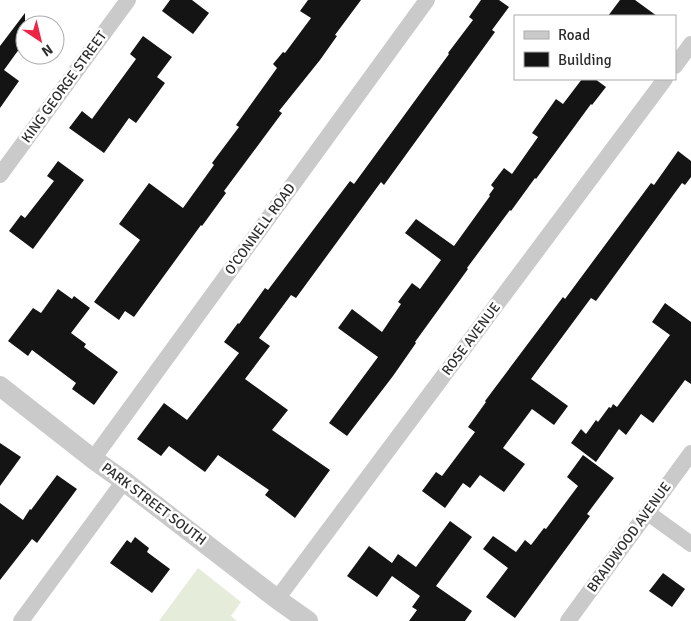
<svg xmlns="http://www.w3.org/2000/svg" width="691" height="621" viewBox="0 0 691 621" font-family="Signika,sans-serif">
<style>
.green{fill:#e5ecda}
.building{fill:#141414}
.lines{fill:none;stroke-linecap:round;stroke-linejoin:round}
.minor{stroke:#cacaca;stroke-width:16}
.tertiary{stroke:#cacaca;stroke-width:20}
.labels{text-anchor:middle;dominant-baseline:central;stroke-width:5;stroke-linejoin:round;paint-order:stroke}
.street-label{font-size:14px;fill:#2d2d2d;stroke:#fff}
</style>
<rect width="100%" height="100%" fill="#fff"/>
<polygon class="green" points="198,568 241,602 231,616 237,621 159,621"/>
<g class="building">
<polygon points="170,0 192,0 209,13 193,34 162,11"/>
<polygon points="308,0 361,0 335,35 337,36 320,60 279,111 282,113 224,191 226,193 202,226 201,225 134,317 125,311 119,320 94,302 140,240 119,224 149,183 183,208 214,165 212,163 239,127 236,125 277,68 273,64 283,52 285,53 311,18 300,11"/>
<polygon points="481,0 499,0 509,7 492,30 495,32 384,185 381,182 296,298 291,295 259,338 270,346 245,379 288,410 272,430 330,470 295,518 265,495 269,490 218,455 205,472 169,446 161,456 137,439 164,403 187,420 239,353 224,342 238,323 239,324 265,288 268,290 350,181 354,184 449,54 448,53 473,20 469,17"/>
<polygon points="620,0 635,0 657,16 608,16"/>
<polygon points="25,13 25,41 4,70 19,81 0,108 0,46"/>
<polygon points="143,36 172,57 157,77 165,83 136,123 129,118 104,153 69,128 82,111 92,119 136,59 130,54"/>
<polygon points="582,79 595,79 606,87 592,105 591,104 536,179 535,178 511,211 510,210 467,268 468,269 415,342 416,343 393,376 347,436 329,423 378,357 338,328 352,309 382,332 401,304 398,302 412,283 420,289 441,260 405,233 416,219 454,246 490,196 489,195 494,188 491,185 504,168 512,174 538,137 532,133 556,99 563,104"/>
<polygon points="678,151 691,161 691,177 685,185 682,183 596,301 591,298 531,379 568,406 554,425 532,409 503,448 525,464 504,492 480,475 470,488 463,483 445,508 422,491 436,472 442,476 475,432 468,427 486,402 485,401 563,297 565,299 651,183 654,185"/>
<polygon points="58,161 84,180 33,249 9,231 21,215 25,218 54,181 47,176"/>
<polygon points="58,289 72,299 74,296 90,308 71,333 86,344 84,347 118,372 94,405 72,389 76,383 32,350 28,356 8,341 33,308 41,313"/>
<polygon points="665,303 691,322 691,384 685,380 653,423 641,414 626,435 619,429 596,462 571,443 581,429 586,434 596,420 598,422 609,407 611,408 613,404 617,407 670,335 652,322"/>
<polygon points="0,443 21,457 0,486"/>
<polygon points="583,455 614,478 587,514 590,516 515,618 486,597 508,568 483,549 493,536 516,552 525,540 531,545 544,528 546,529 578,486 567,477"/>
<polygon points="57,475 77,489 37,543 32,539 0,580 0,503 23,520 30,509 31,510"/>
<polygon points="450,521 472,537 436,586 472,611 465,621 409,621 417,610 412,607 420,596 392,576 377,597 347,576 369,546 392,563 398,554 416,567"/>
<polygon points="135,537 149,548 147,552 170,569 152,593 110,563 127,540 131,543"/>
<polygon points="663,573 685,589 672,607 649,591"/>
</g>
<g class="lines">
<g class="minor">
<polyline points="675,66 691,44"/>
<polyline points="0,175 128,0"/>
<polyline points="93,459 427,0"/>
<polyline points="648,513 691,544"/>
<polyline points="277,599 665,79"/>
<polyline points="21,621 124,481"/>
<polyline points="568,621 691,453"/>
</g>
<polyline class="tertiary" points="0,386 93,459 124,481 277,599 308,621"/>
</g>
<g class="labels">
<g class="street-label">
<text transform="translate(64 87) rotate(-54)">KING GEORGE STREET</text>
<text transform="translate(260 229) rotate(-54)">O'CONNELL ROAD</text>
<text transform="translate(471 339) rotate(-53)">ROSE AVENUE</text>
<text transform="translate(154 504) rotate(37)">PARK STREET SOUTH</text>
<text transform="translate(629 537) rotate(-54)">BRAIDWOOD AVENUE</text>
</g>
</g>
<rect x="514" y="15" width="162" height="65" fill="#ffffff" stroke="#ababab"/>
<rect x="524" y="31" width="25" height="8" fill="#cacaca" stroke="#ababab"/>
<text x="558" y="40" font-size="15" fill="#2d2d2d">Road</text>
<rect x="524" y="52" width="25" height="15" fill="#141414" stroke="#ababab"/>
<text x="558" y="65" font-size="15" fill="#2d2d2d">Building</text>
<g transform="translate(40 40) rotate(145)"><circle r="24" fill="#ffffff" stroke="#ababab"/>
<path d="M0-4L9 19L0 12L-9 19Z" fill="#ee2646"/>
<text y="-8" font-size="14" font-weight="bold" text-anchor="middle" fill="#2d2d2d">N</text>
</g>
</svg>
